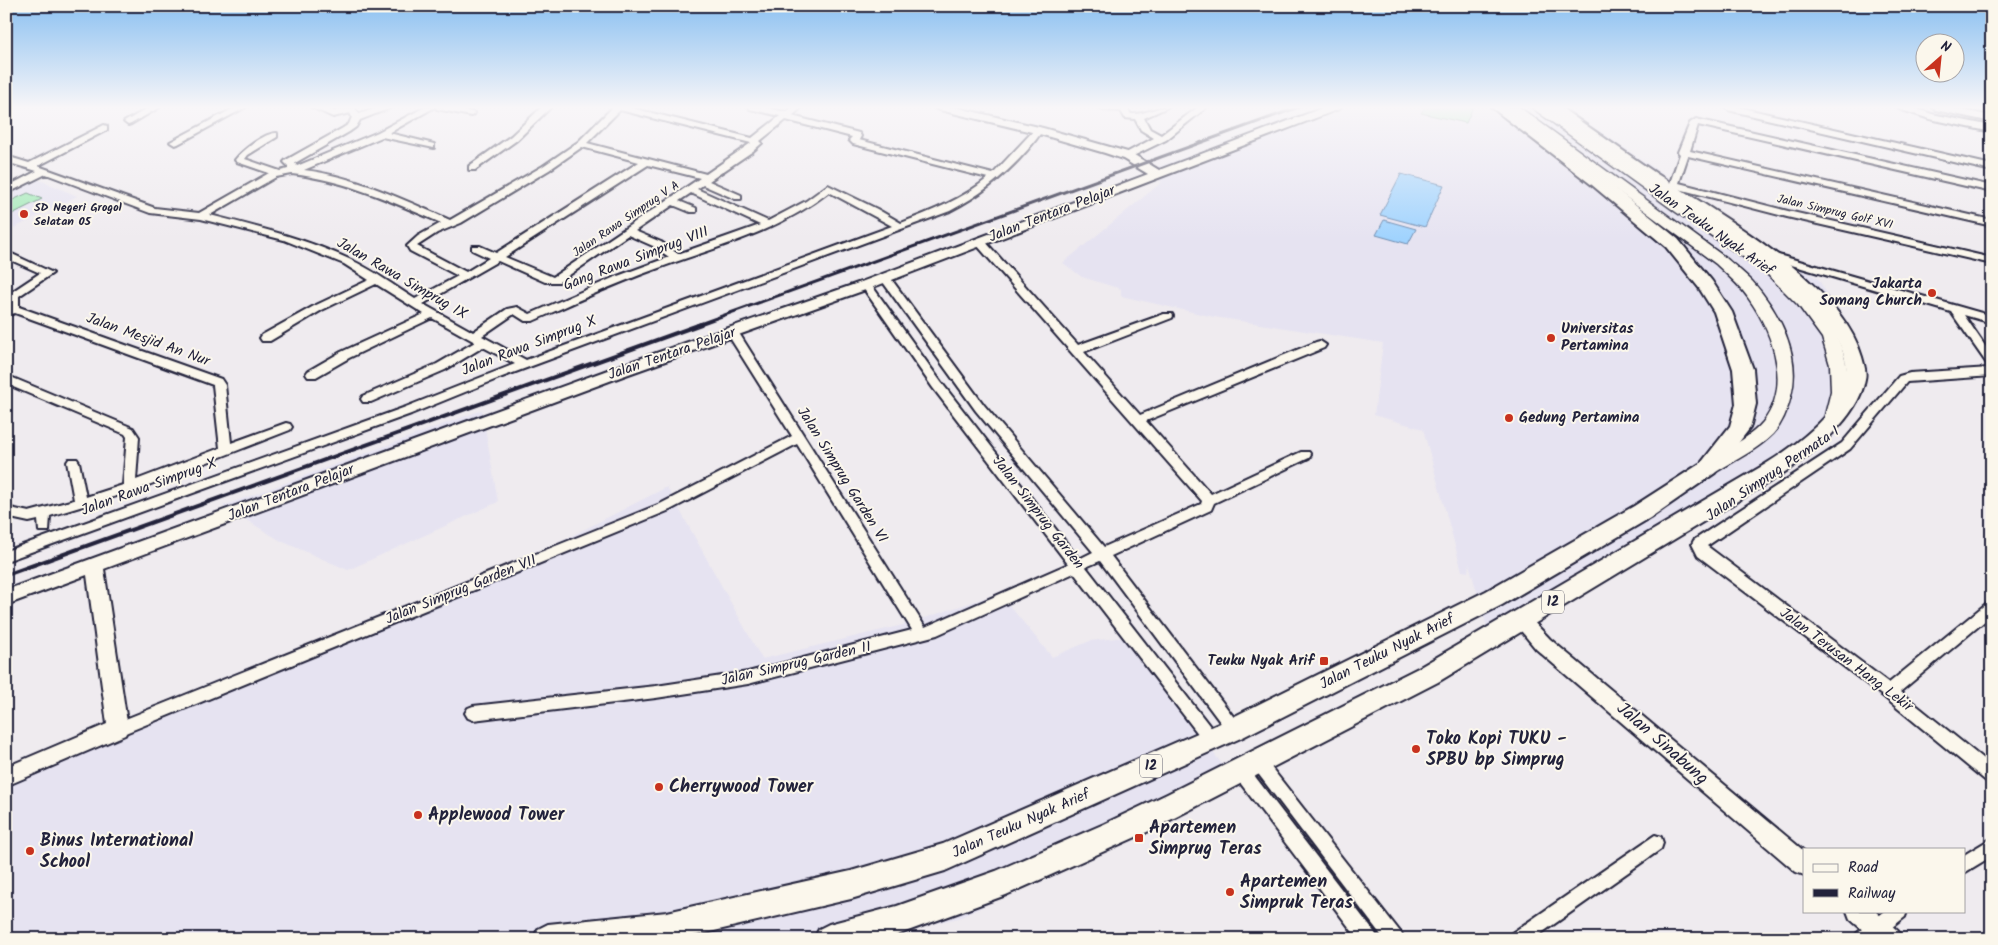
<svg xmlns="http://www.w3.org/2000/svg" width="1998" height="945" viewBox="0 0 1998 945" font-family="Kalam,sans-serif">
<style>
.built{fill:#e6e3f1}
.green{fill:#a3eab7;stroke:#628679}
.water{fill:#a0d3fe;stroke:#6e8cb0}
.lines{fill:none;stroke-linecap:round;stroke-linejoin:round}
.street-casing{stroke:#22223b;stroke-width:4}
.secondary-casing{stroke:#22223b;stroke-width:4}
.primary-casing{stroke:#22223b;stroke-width:3}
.highway-casing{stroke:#22223b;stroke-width:4}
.street{fill:#fbf7ec;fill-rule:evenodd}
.secondary{fill:#fbf7ec;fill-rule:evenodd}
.primary{fill:#fbf7ec;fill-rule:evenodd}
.highway{fill:#fbf7ec;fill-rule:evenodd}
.rail-far1{stroke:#22223b;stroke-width:3}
.rail{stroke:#22223b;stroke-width:4}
.poi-dot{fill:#c8321e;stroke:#fbf7ec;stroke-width:2}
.labels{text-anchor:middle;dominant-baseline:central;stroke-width:4;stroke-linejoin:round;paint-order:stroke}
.far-poi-label{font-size:12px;font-weight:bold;fill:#22223b;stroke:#fbf7ec;text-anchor:start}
.far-street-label{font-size:12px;fill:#22223b;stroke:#fbf7ec}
.shield{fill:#fbf7ec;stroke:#636270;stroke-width:1}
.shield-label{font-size:14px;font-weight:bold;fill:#22223b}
.street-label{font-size:15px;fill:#22223b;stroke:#fbf7ec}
.poi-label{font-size:15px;font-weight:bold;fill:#22223b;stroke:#fbf7ec;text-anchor:end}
.near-poi-label{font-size:18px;font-weight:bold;fill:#22223b;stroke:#fbf7ec;text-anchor:start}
.near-street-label{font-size:18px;fill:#22223b;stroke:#fbf7ec}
</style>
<rect width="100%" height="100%" fill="#efebef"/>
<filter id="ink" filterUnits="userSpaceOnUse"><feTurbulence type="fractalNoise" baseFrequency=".02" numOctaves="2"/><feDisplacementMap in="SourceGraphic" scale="10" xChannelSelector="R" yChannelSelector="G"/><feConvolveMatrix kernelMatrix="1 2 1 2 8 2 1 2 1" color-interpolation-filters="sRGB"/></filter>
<g filter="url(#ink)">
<g class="built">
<polygon points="1337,107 1564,107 1819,280 1870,371 1828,433 1490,638 1469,564 1468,572 1462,571 1423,429 1374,415 1383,343 1214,317 1121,296 1121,289 1082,277 1063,263 1162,182 1142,172"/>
<polygon points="35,178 77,196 6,232 6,192"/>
<polygon points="482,410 498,502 348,570 281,541 223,506"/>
<polygon points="667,487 762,659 907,624 999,593 1052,657 1090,641 1126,637 1237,784 959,918 861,939 6,939 6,770 143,711 550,547"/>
</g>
<g class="green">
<polygon points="1425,107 1473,107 1466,123 1421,113"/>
<polygon points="28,193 42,199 6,217 6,203"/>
</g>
<g class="water">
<polygon points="1401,174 1444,185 1425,227 1380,215"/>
<polygon points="1384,220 1416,229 1408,244 1376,235"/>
</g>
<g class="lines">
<defs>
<g id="street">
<polygon points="150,107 160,107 131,124 128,125 124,122"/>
<polygon points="236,107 246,107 178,144 175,145 170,142"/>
<path d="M 311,107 L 322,107 L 334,111 L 355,108 L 359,114 L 381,107 L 393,107 L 360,120 L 356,127 L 349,132 L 295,163 L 297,166 L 378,132 L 425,107 L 435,107 L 389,133 L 434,144 L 434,148 L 382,137 L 304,170 C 355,176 404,200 450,220 L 543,166 L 578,142 L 613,107 L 628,107 L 752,138 L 780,116 L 750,109 L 749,107 L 763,107 L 786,112 L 793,107 L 802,107 L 792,116 L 859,133 L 861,136 L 859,140 L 993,174 L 1036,128 L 1039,127 L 1043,130 C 1019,164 987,192 950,211 L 502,377 L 411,414 L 6,561 L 6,551 L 403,408 L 515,364 L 483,347 L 445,370 L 371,402 L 363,402 L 361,399 L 363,396 L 437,364 L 475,342 L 432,318 L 349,358 L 316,377 L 308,377 L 306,374 L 308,371 L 341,352 L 424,314 L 376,284 L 322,310 L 270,341 L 262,341 L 260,338 L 262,335 L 314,306 L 369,280 L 344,264 L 284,240 L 201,219 L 150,213 L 46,174 L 6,194 L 6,187 L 37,171 L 6,162 L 6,156 L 29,163 L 104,125 L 107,126 L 107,130 L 38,166 L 155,208 L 199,213 L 269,173 L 237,162 L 235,160 C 242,151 265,132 277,133 L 277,137 L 248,155 L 245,159 L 280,171 L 288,169 L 288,166 L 284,162 L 286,160 L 343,128 L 349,124 L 352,117 L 350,113 L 333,117 ZM 620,110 L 751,143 L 706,174 L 587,143 ZM 786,120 L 852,137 L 849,140 L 853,144 L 988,178 C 961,200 932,211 901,223 L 877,209 L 828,185 L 806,201 L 768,221 L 697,189 L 703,185 L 735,199 L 741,199 L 741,195 L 709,181 L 753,151 L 762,143 L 760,141 ZM 582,147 L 639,162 L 496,253 L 480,246 L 472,246 L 472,250 L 489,258 L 466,272 L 417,246 L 437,233 L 461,223 L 549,170 ZM 648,165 L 700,178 L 553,277 L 505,257 ZM 292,174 C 345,180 393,202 441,223 L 418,236 L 407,246 L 410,251 L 458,276 L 415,299 C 394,286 372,269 349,259 C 304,238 257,227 210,215 L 276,177 ZM 829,192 L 892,226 L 526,360 L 482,336 L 514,314 L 525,321 L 533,321 C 573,303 614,284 656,269 C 716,247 778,232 829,192 ZM 691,193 L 760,225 L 678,254 L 661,242 L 635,231 L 673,205 L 690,212 L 696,212 L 696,208 L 679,201 ZM 628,235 L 653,246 L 669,257 L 615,277 L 530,314 L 517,307 L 507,309 L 473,332 L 423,304 L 498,261 L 545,282 L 559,282 Z"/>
<polygon points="436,107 452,107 475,113 471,116 437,109"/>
<polygon points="542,107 551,107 517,140 475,170 469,170 469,166 511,136"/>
<path d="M 1099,107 L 1126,107 L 1131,114 C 1144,115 1155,107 1168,107 L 1144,118 L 1150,129 L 1161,135 L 1198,107 L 1207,107 L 1166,140 L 1127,159 L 1124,158 L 1124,154 L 1154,138 L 1141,130 L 1135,119 L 1125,118 L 1121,111 L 1103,110 Z"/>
<polygon points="1724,107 1738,107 1992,165 1992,171 1728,110"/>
<polygon points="1898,107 1910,107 1932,114 1992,126 1992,132 1930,119 1899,109"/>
<polygon points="1932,107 1947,107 1992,116 1992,122 1936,110"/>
<polygon points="1696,119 1992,186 1992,192 1698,125 1690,151 1992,220 1992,226 1688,156 1679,183 1788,211 1992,258 1992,264 1787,217 1675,188 1663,190 1663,186 1670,183 1680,154 1678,152 1690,123"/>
<polygon points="980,239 984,240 1078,345 1164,314 1172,314 1173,316 1172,318 1084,352 1140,415 1316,342 1320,341 1326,345 1324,348 1146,421 1211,494 1301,452 1309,452 1311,455 1309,458 1214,503 1211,510 1111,556 1239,724 1242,729 1239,734 1234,736 1229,734 1100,561 1086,567 1216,734 1219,739 1216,744 1211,746 1206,744 1074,573 937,635 748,684 656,698 473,720 468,718 465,713 468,708 473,706 656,686 748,672 912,630 797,444 670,510 123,734 118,736 113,734 110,729 113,724 660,504 792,436 727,333 733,329 737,330 925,627 1068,564 933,388 861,285 866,282 870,283 941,382 1079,559 1093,552 976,411 880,278 885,275 889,276 984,405 1104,547 1201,504 1202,501 976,244 975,242"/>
<polygon points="1768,252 1992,316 1992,323 1964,315 1992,356 1992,376 1907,382 1850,449 1707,546 1889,683 1987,603 1992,601 1992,615 1900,692 1992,766 1992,783 1986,781 1884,697 1698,556 1692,544 1694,540 1842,443 1899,376 1910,373 1990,368 1951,312 1764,257 1763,255"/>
<polygon points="10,253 53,273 19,296 19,307 221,379 225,385 231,443 286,423 290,424 292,427 290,430 133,491 50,516 49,531 39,531 38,520 29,522 6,517 6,507 29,512 74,500 67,462 69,459 77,459 79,462 86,497 123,485 127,437 125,434 6,384 6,375 133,428 139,437 136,480 220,448 213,385 15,313 6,316 10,293 40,273 6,258 6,254"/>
<polygon points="1258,755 1263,757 1401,933 1404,939 1384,939 1253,767 1250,762 1253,757"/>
<polygon points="1241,764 1247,766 1375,933 1378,939 1358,939 1235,776 1233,771 1235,766"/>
<polygon points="1655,835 1661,837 1663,843 1661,849 1533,939 1509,939 1512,933"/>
<polygon points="1992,838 1992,856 1964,873 1964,855"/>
<polygon points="1885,911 1907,911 1905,917 1877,939 1854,939 1857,933"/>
</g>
<g id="secondary">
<polygon points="934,107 954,107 1043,128 1131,153 1159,170 1325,107 1341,107 1339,109 871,288 623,376 104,569 128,729 125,735 6,786 6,767 107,724 87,575 6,605 6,590 613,368 861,282 1148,174 1123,159 1105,153 1036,133 936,109"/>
<polygon points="1522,613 1528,616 1550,639 1804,851 1804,875 1796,872 1536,649 1513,621 1516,616"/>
<polygon points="1847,911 1875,911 1898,931 1901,939 1873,939 1850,919"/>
</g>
<g id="primary">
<path d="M 1505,107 L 1519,107 L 1726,258 C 1735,266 1744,273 1752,281 C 1779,311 1802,355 1791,396 C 1788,409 1782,424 1773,434 C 1757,450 1735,460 1716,472 L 1709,474 L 1702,472 L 1700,467 L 1702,462 C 1722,451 1748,440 1763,422 C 1794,383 1770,325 1743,291 C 1735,281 1725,273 1716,264 Z"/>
<path d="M 1531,107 L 1545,107 C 1592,140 1638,173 1685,205 C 1745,247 1844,297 1848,379 C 1849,393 1847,411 1839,423 L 1833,425 L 1827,423 L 1824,419 L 1831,391 L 1830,365 L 1822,338 L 1798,305 L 1764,271 L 1676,212 Z"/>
</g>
<g id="highway">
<polygon points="1491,107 1507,107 1604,179 1678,239 1712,281 1732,312 1753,369 1756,404 1750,428 1715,473 1650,518 1502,605 1243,737 945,871 851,899 680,939 533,939 538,929 548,924 667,912 851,871 943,844 1225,721 1486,591 1634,506 1701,463 1730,426 1736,404 1733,369 1714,312 1699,288 1666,247 1592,185"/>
<path d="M 1544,107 L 1560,107 C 1592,129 1624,152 1657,174 C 1721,216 1840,281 1862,357 C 1864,365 1867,372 1865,379 C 1859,418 1810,456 1779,476 L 1438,682 L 1145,833 L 1006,895 L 897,935 L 885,939 L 814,939 L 819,929 L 829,924 L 897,906 L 996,871 L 1104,824 L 1167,794 L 1420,667 L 1764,465 C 1792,448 1840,414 1846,379 C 1856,314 1726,235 1680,203 C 1651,184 1623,165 1595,145 C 1583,137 1550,117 1544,107 Z"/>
</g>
</defs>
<use href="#street" class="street-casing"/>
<use href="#secondary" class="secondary-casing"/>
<use href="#primary" class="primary-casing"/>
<use href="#highway" class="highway-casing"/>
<use href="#street" class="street"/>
<use href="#secondary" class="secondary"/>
<use href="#primary" class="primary"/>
<use href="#highway" class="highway"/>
<polyline class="rail-far1" points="697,325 1299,107"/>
<polyline class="rail" points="6,575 701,324"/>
</g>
</g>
<linearGradient id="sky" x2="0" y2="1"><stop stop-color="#8bc0f1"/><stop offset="0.45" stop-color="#f8f6f8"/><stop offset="1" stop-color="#f8f6f8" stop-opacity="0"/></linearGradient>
<rect width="1998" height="239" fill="url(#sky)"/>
<g class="poi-dot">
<circle cx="24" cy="214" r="5"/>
<circle cx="1932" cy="293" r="5"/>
<circle cx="1551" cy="338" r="5"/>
<circle cx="1509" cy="418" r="5"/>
<rect x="1319" y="656" width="10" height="10" rx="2.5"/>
<circle cx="1416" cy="749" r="5"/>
<circle cx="659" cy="787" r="5"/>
<circle cx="418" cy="815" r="5"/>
<rect x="1134" y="833" width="10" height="10" rx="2.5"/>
<circle cx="30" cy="851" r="5"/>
<circle cx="1230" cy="892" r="5"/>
</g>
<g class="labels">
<g class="far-poi-label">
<text x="34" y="207">SD Negeri Grogol<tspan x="34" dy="14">Selatan 05</tspan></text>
</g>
<g class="far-street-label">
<text transform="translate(1835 212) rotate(13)">Jalan Simprug Golf XVI</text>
<text transform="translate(626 219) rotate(-34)">Jalan Rawa Simprug V A</text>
</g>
<g class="shield">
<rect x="1542" y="590.5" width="22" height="23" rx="4"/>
<rect x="1140" y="754.5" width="22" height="23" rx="4"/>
</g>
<g class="shield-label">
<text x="1553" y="602">12</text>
<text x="1151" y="766">12</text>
</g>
<g class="street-label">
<text transform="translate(1052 214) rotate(-21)">Jalan Tentara Pelajar</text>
<text transform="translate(1711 230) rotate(35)">Jalan Teuku Nyak Arief</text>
<text transform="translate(636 259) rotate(-21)">Gang Rawa Simprug VIII</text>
<text transform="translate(402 279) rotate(30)">Jalan Rawa Simprug IX</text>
<text transform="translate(148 340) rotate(20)">Jalan Mesjid An Nur</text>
<text transform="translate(529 346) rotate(-21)">Jalan Rawa Simprug X</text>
<text transform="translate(672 354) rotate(-19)">Jalan Tentara Pelajar</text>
<text transform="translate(1773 474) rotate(-34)">Jalan Simprug Permata I</text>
<text transform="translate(842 475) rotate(58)">Jalan Simprug Garden VI</text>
<text transform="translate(149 487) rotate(-20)">Jalan Rawa Simprug X</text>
<text transform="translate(291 493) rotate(-21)">Jalan Tentara Pelajar</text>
<text transform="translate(1038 513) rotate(52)">Jalan Simprug Garden</text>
<text transform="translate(461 590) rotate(-22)">Jalan Simprug Garden VII</text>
<text transform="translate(1387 652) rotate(-27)">Jalan Teuku Nyak Arief</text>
<text transform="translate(1846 660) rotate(37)">Jalan Terusan Hang Lekir</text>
<text transform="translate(796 664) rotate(-13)">Jalan Simprug Garden II</text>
<text transform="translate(1021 824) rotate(-24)">Jalan Teuku Nyak Arief</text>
</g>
<g class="poi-label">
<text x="1922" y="284">Jakarta<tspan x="1922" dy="17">Somang Church</tspan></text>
<text x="1561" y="329" text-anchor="start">Universitas<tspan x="1561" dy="17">Pertamina</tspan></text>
<text x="1519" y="418" text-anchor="start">Gedung Pertamina</text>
<text x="1314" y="661">Teuku Nyak Arif</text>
</g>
<g class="near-poi-label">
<text x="1426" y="739">Toko Kopi TUKU -<tspan x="1426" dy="21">SPBU bp Simprug</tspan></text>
<text x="669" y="787">Cherrywood Tower</text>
<text x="428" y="815">Applewood Tower</text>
<text x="1149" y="828">Apartemen<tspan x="1149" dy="21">Simprug Teras</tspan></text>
<text x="40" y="841">Binus International<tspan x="40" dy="21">School</tspan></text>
<text x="1240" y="882">Apartemen<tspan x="1240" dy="21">Simpruk Teras</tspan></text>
</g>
<g class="near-street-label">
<text transform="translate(1662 744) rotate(41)">Jalan Sinabung</text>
</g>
</g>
<rect width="1998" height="945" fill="none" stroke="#fbf7ec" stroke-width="25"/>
<rect x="12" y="12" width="1973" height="920" fill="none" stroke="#22223b" stroke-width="2" filter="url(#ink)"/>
<rect x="1803" y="848" width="162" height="65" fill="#fbf7ec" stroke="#a4a2a5"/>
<rect x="1813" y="864" width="25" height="8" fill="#fbf7ec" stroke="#a4a2a5"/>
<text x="1848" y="872" font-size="15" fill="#22223b">Road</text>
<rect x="1813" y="889" width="25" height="8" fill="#22223b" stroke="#a4a2a5"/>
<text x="1848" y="898" font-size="15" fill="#22223b">Railway</text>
<g transform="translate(1940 58) rotate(27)"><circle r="24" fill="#fbf7ec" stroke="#a4a2a5"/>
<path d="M0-4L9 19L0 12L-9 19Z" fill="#c8321e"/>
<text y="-8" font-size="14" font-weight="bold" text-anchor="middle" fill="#22223b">N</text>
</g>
</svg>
